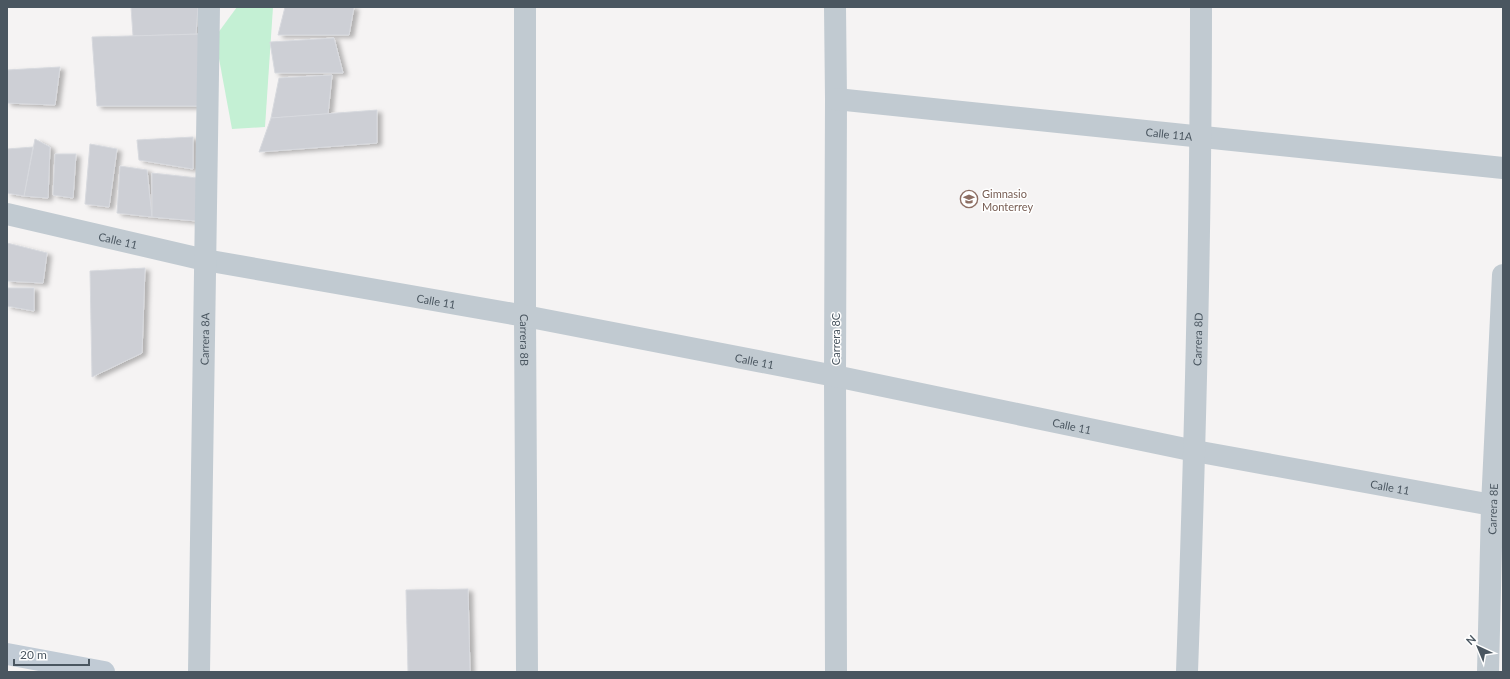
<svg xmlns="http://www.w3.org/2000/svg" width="1510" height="679" viewBox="0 0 1510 679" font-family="Lato,sans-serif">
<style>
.green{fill:#c4f0d4}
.building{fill:#cdcfd5;stroke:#d7d9de;filter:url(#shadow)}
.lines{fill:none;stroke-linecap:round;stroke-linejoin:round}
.street{stroke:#c1cad1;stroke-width:22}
.secondary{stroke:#c1cbd5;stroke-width:22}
.labels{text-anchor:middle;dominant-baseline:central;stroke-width:3;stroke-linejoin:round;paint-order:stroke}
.street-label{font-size:11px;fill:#4a5660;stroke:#fff}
.education-label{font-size:11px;fill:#785e54;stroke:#fff;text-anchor:start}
</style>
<defs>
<filter id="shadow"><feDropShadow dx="4.5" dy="2.5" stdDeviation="2" flood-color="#0004"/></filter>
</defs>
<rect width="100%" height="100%" fill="#f5f3f3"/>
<polygon class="green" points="237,7 273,7 265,127 232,129 215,37"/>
<g class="building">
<polygon points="131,7 198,7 196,34 133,36"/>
<polygon points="285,7 354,7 349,35 278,35"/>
<polygon points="203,34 199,106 97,106 92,37"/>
<polygon points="334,38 343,73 275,73 270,42"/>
<polygon points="60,67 55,105 7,103 7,70"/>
<polygon points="332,75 328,114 271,118 279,78"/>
<polygon points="377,110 377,143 259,152 271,118"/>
<polygon points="193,137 193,169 139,160 137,140"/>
<polygon points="35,139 50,147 48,198 24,196"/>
<polygon points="90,144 117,149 109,207 85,204"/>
<polygon points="33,147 24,196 7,193 7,149"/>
<polygon points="55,154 76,154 73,198 53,195"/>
<polygon points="120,166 147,170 152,217 117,213"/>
<polygon points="152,173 198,178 197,221 152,217"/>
<polygon points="7,243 47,253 43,283 7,281"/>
<polygon points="145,268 142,353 92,377 90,271"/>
<polygon points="7,288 34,288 34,311 7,306"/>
<polygon points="468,589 470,672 408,672 406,590"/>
</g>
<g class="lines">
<g class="street">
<path id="s1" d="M 525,7 L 525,316 L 527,672"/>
<polyline points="835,7 836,99 835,376 836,672"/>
<path id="s2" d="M 836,99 L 1503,168"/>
<path id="s3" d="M 7,214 L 205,260 L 525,316 L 835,376 L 1195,451 L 1503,507"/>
<path id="s4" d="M 199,672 L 209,7"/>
<path id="s5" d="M 1187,672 C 1195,450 1201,229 1201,7"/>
<path id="s6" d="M 1488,672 L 1492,505 L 1503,275"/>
</g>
<polyline class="secondary" points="7,654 104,672"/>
</g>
<defs>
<symbol id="school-ring" viewBox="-11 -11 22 22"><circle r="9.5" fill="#fff" stroke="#8d6e63" stroke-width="1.5"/><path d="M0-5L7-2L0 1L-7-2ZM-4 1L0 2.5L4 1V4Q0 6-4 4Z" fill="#8d6e63"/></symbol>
</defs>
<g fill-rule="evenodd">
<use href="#school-ring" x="959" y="189" width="20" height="20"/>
</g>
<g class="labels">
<g class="street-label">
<text stroke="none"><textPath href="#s2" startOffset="335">Calle 11A</textPath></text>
<text stroke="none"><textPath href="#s3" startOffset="114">Calle 11</textPath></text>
<text stroke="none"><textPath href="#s3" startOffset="438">Calle 11</textPath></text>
<text transform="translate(835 339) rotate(-90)">Carrera 8C</text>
<text stroke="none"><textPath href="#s4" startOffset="333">Carrera 8A</textPath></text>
<text stroke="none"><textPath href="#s1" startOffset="333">Carrera 8B</textPath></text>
<text stroke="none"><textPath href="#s5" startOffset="333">Carrera 8D</textPath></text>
<text stroke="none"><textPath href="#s3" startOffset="762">Calle 11</textPath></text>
<text stroke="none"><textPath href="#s3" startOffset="1086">Calle 11</textPath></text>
<text stroke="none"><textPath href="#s3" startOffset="1410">Calle 11</textPath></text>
<text stroke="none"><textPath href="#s6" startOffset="163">Carrera 8E</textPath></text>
</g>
<g class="education-label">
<text x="982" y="193">Gimnasio<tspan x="982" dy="13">Monterrey</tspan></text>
</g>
</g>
<rect width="1510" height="679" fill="none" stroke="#4a5660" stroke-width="16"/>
<g transform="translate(1478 647) rotate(316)" stroke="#ffffff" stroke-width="3" paint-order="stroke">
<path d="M0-3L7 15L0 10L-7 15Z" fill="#4a5660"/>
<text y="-6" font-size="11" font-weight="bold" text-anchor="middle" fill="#4a5660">N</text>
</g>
<path d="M14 659v6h75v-6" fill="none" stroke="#4a5660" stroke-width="2"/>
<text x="20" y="659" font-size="12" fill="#4a5660" stroke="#ffffff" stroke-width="3" paint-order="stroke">20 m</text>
</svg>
